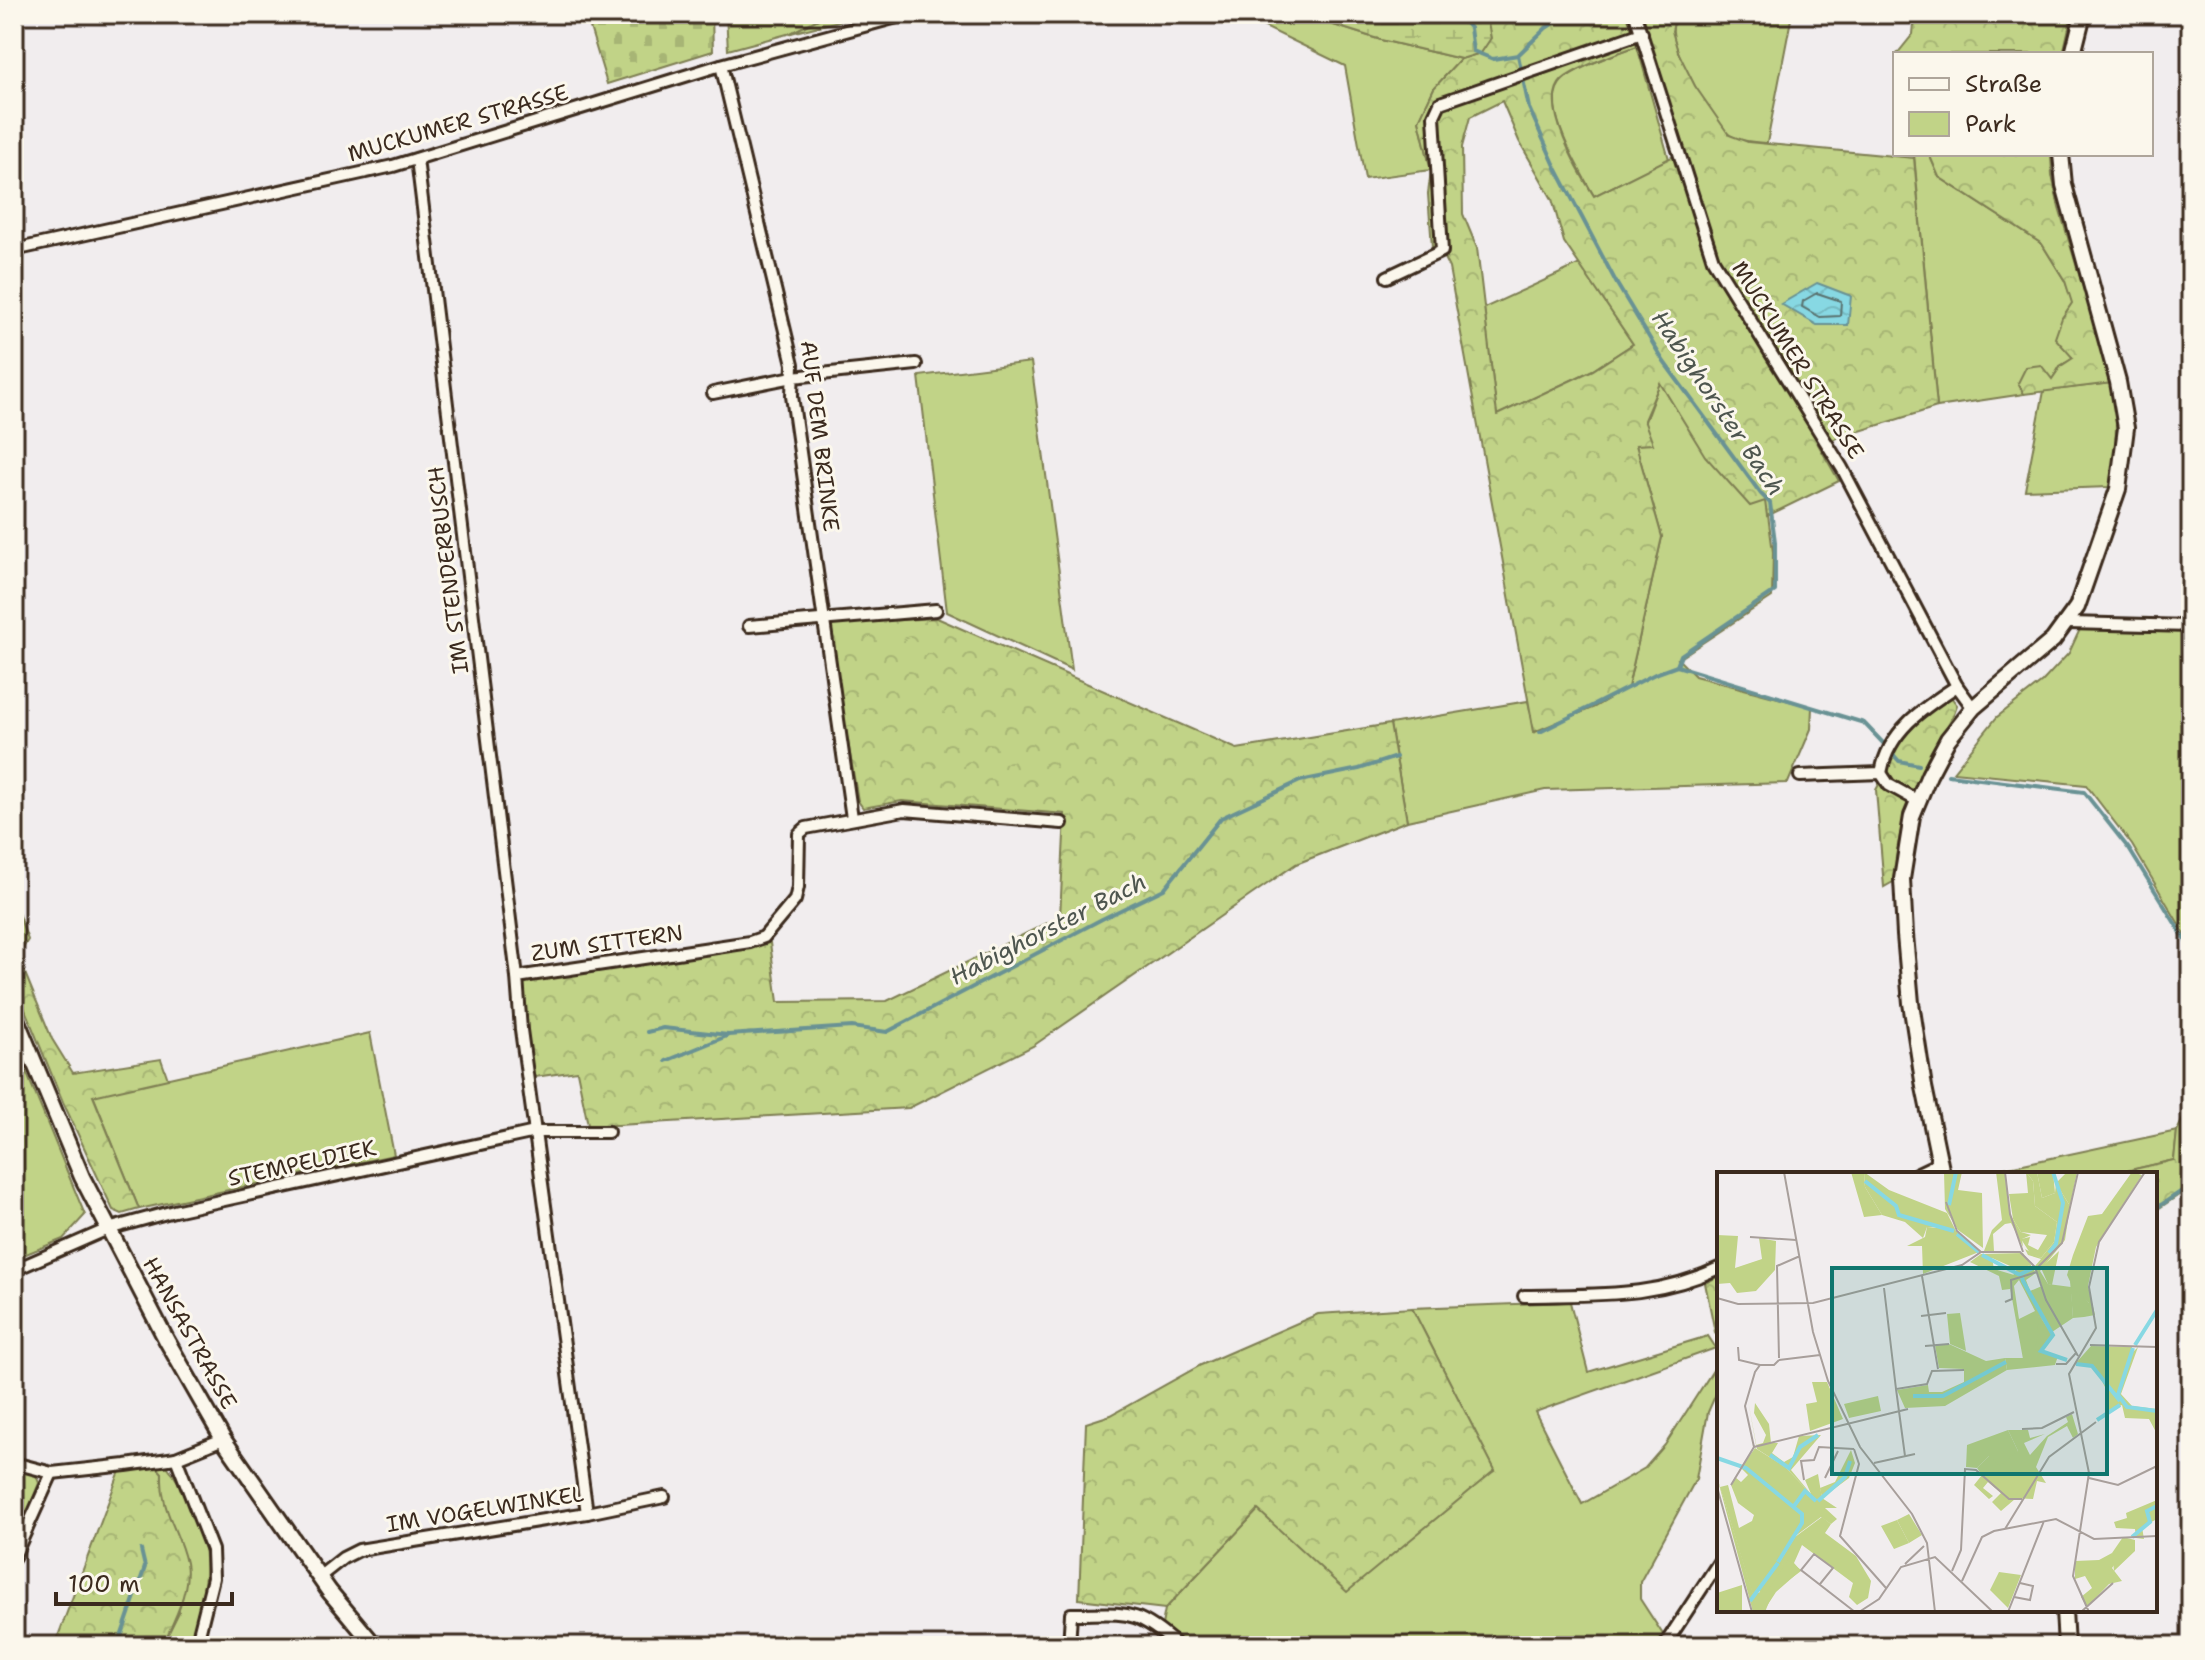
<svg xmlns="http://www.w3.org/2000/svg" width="2205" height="1660" viewBox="0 0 2205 1660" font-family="'Shantell Sans',sans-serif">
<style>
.green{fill:#c1d387;stroke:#7e7e52;stroke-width:2}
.forest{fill:url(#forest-crowns);stroke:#7e7e52;stroke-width:2;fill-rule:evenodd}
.wetland{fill:url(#wetland-marsh);stroke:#7e7e52;stroke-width:2}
.cemetery{fill:url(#cemetery-stones);stroke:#7e7e52;stroke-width:2}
.water{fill:url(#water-waves);stroke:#699294;stroke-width:2}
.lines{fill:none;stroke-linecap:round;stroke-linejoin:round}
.shore{stroke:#59706d;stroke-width:2}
.stream{stroke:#699294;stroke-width:4}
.street-casing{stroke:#3b2a1e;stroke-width:16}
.secondary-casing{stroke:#3b2a1e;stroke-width:20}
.street{stroke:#fbf7ec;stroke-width:10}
.secondary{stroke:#fbf7ec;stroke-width:14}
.labels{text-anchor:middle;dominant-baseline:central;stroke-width:6;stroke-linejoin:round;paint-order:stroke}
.street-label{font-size:22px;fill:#3b2a1e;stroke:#fbf7ec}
.water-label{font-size:24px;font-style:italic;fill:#4e564f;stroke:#fbf7ec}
.inset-river{fill:none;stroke:#87d8e3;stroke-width:4}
.inset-road{fill:none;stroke:#a89f9b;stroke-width:2}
.view{fill:#0f766e;fill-opacity:0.15;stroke:#0f766e;stroke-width:4}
.inset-edge{fill:none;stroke:#3b2a1e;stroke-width:4}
</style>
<defs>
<pattern id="forest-crowns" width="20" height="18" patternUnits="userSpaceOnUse" patternTransform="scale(2)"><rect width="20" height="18" fill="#c1d387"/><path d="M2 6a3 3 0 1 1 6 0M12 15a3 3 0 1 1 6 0" fill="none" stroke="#a7b574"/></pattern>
<pattern id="wetland-marsh" width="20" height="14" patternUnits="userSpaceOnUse" patternTransform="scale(2)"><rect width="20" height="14" fill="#c1d387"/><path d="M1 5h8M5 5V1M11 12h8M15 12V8" fill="none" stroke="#a7b574"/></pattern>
<pattern id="cemetery-stones" width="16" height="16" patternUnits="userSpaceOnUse" patternTransform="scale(2)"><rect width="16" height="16" fill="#c1d387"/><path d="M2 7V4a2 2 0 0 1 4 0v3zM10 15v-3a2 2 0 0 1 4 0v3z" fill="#a7b574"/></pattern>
<pattern id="water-waves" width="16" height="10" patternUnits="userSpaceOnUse" patternTransform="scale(2)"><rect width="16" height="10" fill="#87d8e3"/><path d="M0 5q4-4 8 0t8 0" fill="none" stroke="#75bac2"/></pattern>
</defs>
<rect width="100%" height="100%" fill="#f1edee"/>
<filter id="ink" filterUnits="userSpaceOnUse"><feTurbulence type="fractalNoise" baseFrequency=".0125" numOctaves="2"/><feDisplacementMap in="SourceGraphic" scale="16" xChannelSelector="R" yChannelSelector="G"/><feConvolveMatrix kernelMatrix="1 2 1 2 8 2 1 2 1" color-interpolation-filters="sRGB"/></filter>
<g filter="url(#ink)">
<g class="green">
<polygon points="726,14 828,14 791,33 728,50"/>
<polygon points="1238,14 1299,14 1381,40 1461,59 1434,88 1419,120 1431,170 1365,179 1345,66"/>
<path d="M 1677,14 L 1792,14 L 1767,143 C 1755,142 1741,142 1730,135 C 1713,124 1674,53 1673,32 C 1672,27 1675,19 1677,14 Z"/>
<path d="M 1637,46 L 1669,159 L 1594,196 C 1581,172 1537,103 1563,80 C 1577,67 1618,53 1637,46 Z"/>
<polygon points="1914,154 1929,154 1939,177 2042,244 2065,281 2073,303 2062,318 2074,358 2060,366 2052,380 2018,383 2024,394 1937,407"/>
<polygon points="1580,264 1633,344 1593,370 1497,415 1484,308"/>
<polygon points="1031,362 1072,670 947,612 919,376"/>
<polygon points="1660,382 1706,456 1766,500 1773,552 1772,597 1678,659 1695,676 1812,707 1811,729 1788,783 1545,790 1407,821 1390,724 1528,701 1535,732 1594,707 1628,687 1662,537 1636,445"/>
<path d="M 2112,383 C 2119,419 2116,451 2109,487 L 2025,490 L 2044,391 Z"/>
<polygon points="2081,627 2191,631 2191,952 2189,941 2132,845 2086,785 1953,772 1997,717 2042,682 2069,653"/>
<polygon points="370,1033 394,1155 139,1209 93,1095"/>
<polygon points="14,1042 85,1215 63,1239 14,1259"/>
<polygon points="2177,1131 2174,1160 2113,1174 1976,1174"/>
<polygon points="1570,1302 1588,1372 1708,1336 1716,1348 1535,1412 1582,1504 1645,1468 1665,1445 1719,1361 1719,1387 1708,1412 1696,1479 1640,1582 1640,1599 1664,1636 1657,1646 1185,1646 1162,1625 1165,1609 1258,1510 1495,1471 1412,1308"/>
<path d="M 165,1463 C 176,1477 183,1490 191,1506 C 216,1560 204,1591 189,1646 L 162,1646 L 179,1612 L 171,1525 L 161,1494 L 162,1473 L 155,1465 Z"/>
<polygon points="14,1467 35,1473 39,1483 14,1545"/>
</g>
<g class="forest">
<polygon points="828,14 867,14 791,33"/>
<path d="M 1486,14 L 1627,14 L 1637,46 C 1620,52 1575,68 1562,80 C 1538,103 1580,174 1594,196 L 1684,151 L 1641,14 L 1676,14 L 1672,31 L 1678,52 L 1695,86 L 1729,135 L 1748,142 L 1914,158 L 1937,407 L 1818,444 L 1839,481 L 1767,516 L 1765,501 L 1750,506 L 1705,456 L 1660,383 L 1644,420 L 1653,444 L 1636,445 L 1662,537 L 1628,687 L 1594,707 L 1534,732 L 1449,268 L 1441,252 L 1432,247 L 1428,194 L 1431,170 L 1419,120 L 1434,88 L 1461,59 L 1481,53 L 1490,38 ZM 1502,101 L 1519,141 L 1552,199 L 1564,242 L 1633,344 L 1593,370 L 1497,415 L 1477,248 L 1463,214 L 1462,147 L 1470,117 Z"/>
<polygon points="1915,14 2072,14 2063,54 1897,54 1913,34"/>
<polygon points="1929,154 2051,154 2052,175 2059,208 2112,383 2024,394 2018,383 2026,367 2041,365 2052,379 2061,366 2073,358 2055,338 2062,318 2072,303 2065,281 2042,244 1939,177"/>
<polygon points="937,618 1237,749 1390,724 1407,821 1296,864 1033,1046 909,1108 618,1125 588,1125 577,1071 534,1077 521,985 542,976 770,943 778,1002 887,1001 1060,917 1065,814 902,801 863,808 858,801 828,624"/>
<path d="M 1951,697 L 1957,705 C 1952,724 1938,737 1929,755 C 1908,797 1897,835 1893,882 L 1884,887 L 1876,790 L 1884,775 L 1886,759 L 1915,723 L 1944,699 Z"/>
<polygon points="14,902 28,940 18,956 52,1039 73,1073 161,1059 168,1079 93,1096 139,1209 122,1214 113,1210 63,1102 14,983"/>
<polygon points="2191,1102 2191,1187 2155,1211 2155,1174 2113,1174 2174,1160 2177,1131"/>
<polygon points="1719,1276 1719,1338 1715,1332 1705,1283"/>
<polygon points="1412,1308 1495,1470 1347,1592 1258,1510 1165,1609 1079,1599 1086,1423 1111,1415 1201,1365 1318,1314"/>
<path d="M 155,1465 L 162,1473 C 160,1512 179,1529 186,1563 C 191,1588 173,1624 162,1646 L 68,1646 L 69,1643 L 57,1639 L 118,1476 L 121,1469 Z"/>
</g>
<polygon class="wetland" points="1299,14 1486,14 1491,38 1481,53 1461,59 1381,40"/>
<polygon class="cemetery" points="586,14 712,14 713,51 607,84"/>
<polygon class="water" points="1817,283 1851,296 1848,325 1817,325 1781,304"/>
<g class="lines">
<polygon class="shore" points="1817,293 1841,301 1840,316 1820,317 1802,307 1803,301"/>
<g class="stream">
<polyline points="1458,14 1470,28 1473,51 1493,59 1518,55"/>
<polyline points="1568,14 1546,28 1518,55 1529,108 1556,168 1617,284 1664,362 1761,494 1770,503 1775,542 1775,591 1681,655 1677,666 1864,723 1883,743"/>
<polyline points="1540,732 1655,674 1677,666"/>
<polyline points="1890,751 1899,761 1919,765"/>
<polyline points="1948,775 2084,792 2129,849 2191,949"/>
<polyline points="647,1032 663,1028 728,1035 852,1027 887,1032 1102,919 1164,889 1221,818 1300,781 1359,769 1396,757"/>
<polyline points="666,1061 727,1036"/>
<polyline points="2155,1209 2191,1185"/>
<polyline points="118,1646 145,1567 141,1550"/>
</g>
<defs>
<g id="street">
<polyline points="1635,14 1713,260 1842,468 1957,686 1973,708"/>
<polyline points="721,65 793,364 792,396 852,818"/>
<polyline points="417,159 517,977"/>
<polyline points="14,250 393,166 721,65 908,14"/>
<polyline points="1387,277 1442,251 1434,116 1440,103 1642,33"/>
<polyline points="713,393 793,377 916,364"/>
<polyline points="2068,623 2191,626"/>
<polyline points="749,626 936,610"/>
<polyline points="1881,773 1889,785 1918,801"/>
<path d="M 1800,776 L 1881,773 C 1888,731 1923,708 1957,686"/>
<polyline points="1916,1174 1939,1163"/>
<polyline points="14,1270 108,1229 174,1211 535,1132 608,1132"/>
<path d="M 1524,1296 C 1594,1294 1654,1299 1719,1268"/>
<polyline points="176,1458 212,1550 213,1578 196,1646"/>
<polyline points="14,1463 52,1473 126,1465 176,1458 223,1439"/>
<polyline points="587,1513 521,1030 517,977 750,942 764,937 795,900 798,887 799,834 806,828 904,810 1062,823"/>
<polyline points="14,1557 52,1473"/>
<polyline points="319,1577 343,1558 359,1550 587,1513 664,1497"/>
<path d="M 1069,1646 L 1071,1614 C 1127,1614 1134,1607 1178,1646"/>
<polyline points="1664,1646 1719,1562"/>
</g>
<g id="secondary">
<polyline points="2073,54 2083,14"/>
<polyline points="14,1014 82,1177 167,1341 223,1439 329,1591 375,1646"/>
<polyline points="1942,1174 1924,1087 1911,1003 1905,935 1902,879 1912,816 1929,775 1948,739 1973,708 2053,640 2077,607 2118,489 2126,428 2118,382 2064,185 2061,154"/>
<polyline points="2064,1610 2066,1646"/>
</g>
</defs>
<use href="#street" class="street-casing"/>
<use href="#secondary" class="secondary-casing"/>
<use href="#street" class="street"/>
<use href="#secondary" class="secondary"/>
</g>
</g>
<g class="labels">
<g class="street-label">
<text transform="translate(458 123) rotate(-16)">MUCKUMER STRASSE</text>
<text transform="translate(1798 360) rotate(58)">MUCKUMER STRASSE</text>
<text transform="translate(820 436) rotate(83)">AUF DEM BRINKE</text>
<text transform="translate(448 570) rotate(-97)">IM STENDERBUSCH</text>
<text transform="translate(607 943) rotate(-8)">ZUM SITTERN</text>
<text transform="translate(302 1163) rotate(-12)">STEMPELDIEK</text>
<text transform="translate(190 1333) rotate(61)">HANSASTRASSE</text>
<text transform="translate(485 1509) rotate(-9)">IM VOGELWINKEL</text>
</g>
<g class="water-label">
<text transform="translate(1718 403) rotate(56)">Habighorster Bach</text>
<text transform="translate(1048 929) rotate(-27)">Habighorster Bach</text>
</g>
</g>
<g transform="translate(1717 1172)">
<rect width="440" height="440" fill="#f1edee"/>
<path d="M 134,0 L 147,0 L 148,15 L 165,43 L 147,45 ZM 309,0 L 316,9 L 318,34 L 340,50 L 337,70 L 324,86 L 313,81 L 304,67 L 313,65 L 311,73 L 321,78 L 330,63 L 304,60 L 296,47 L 292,22 L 311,21 ZM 320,0 L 336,0 L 338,21 L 325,26 ZM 350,0 L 360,0 L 353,34 L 339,11 ZM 210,55 L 235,57 L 262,80 L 206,102 L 205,74 L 190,74 L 208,65 ZM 0,63 L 21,64 L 18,96 L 45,87 L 42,66 L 59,69 L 58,98 L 39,119 L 20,121 L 13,111 L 0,112 ZM 342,79 L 335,113 L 331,112 L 324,96 ZM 306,81 L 314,93 L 300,97 L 275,86 L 277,97 L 297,103 L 293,117 L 285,118 L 282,104 L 253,90 L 264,82 ZM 353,109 L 372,131 L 373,140 L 367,145 L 356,146 ZM 243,141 L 249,179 L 233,172 L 230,142 ZM 322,143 L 336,164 L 324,178 L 341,184 L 338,193 L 290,198 L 288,186 L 306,186 ZM 374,174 L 415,175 L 406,210 L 416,180 L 421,175 L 404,222 L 415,234 L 440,237 L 440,262 L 432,247 L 408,246 L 405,233 L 389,240 L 392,223 L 381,201 L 375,193 L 358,192 ZM 95,210 L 110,210 L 126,247 L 93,259 L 89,232 L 100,230 ZM 161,224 L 164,239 L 132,246 L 127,232 ZM 355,242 L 361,262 L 356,266 L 350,254 L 331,265 L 319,295 L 329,311 L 320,309 L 316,327 L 294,326 L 298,327 L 284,339 L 275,330 L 284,321 L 271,310 L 266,316 L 276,324 L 272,327 L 257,313 L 265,303 L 260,296 L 272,284 L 301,279 L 291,258 L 311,258 L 313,266 L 328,262 L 307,271 L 313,283 L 330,264 L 351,250 L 349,245 ZM 38,276 L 68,295 L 94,322 L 88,308 L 101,302 L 105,326 L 120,336 L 108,336 L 120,347 L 114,352 L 104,345 L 77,365 L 62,390 L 69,394 L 49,422 L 40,418 L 36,423 L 3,315 L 11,313 L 22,356 L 35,349 L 37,343 L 21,331 L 14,313 L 18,305 L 24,310 L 31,303 L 24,296 ZM 440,328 L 440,347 L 425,355 L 427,367 L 419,366 L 418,357 L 399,356 L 397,350 L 410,346 L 409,341 ZM 192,342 L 205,363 L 192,371 L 180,348 ZM 395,381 L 400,389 L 395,396 L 405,409 L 392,412 L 370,435 L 364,425 L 375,416 L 368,404 L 358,407 L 358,389 L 382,388 ZM 25,413 L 25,440 L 0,440 L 0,421 Z" fill="#c1d387"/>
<path d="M 147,0 L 172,18 L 230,41 L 239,59 L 261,78 L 254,79 L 230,55 L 210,55 L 206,66 L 188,50 L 165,43 L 148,15 ZM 227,0 L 245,0 L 241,18 L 265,21 L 266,76 L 241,58 L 228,37 ZM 279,0 L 288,0 L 293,42 L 304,60 L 314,63 L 305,67 L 306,75 L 294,51 L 288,52 L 276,62 L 277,79 L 267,79 L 275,58 L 285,48 ZM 309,0 L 320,0 L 325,26 L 338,21 L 339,11 L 353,34 L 348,68 L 323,99 L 331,112 L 354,115 L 356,146 L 335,160 L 322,144 L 318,181 L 306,187 L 292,110 L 300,97 L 313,93 L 306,81 L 319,101 L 309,108 L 313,119 L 325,114 L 318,94 L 324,87 L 311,83 L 308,77 L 324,86 L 337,70 L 340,50 L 318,34 L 316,9 ZM 302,108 L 318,139 L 302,147 L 297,114 ZM 415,0 L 425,3 L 379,75 L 371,114 L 378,143 L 367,145 L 372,131 L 357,118 L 350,103 L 356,83 L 371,44 L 385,42 ZM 232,172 L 269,189 L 288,186 L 290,198 L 228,234 L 188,236 L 180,218 L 211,213 L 212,220 L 225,220 L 247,210 L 247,197 L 222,196 L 218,173 ZM 31,228 L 39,273 L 46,271 L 49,263 L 37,241 L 38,231 L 52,252 L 54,271 L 61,271 L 55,281 L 67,290 L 76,285 L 82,264 L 104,263 L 74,298 L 94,322 L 68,295 L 40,277 ZM 291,258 L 301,279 L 283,294 L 272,284 L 260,296 L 249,295 L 250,273 ZM 134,278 L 138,291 L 132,306 L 105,326 L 103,316 L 118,310 ZM 0,305 L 36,421 L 49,421 L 68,394 L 62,391 L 78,365 L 105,345 L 114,352 L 108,361 L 139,384 L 154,409 L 151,426 L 140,433 L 132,425 L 136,411 L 85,373 L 77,391 L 84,399 L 56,420 L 48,440 L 36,440 ZM 180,348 L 192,371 L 177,377 L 164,354 ZM 406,365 L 418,368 L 418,379 L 397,399 L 395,381 ZM 282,400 L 304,403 L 291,436 L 273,418 Z" fill="#c1d387" fill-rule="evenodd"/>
<path d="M 71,388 L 84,398 L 59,420 L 48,437 L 52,440 L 37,440 L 36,429 L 44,418 L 49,421 Z" fill="#c1d387"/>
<path class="inset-river" d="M 148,9 L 179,34 L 182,43 L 237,59M 232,33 L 239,0M 240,62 L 262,80M 332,81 L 339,72 L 346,31 L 336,0M 265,83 L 303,103M 316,96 L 304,102 L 306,109 L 336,163 L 324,179 L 350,188M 418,173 L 440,138M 416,176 L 401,223 L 410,235 L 440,239M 359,192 L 375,194 L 403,229M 196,224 L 226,224 L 289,190M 380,248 L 403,233M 53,283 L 72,296 L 83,275 L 101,263M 0,286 L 29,296 L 85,342 L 85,351 L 61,390M 101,329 L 128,305 L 133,289M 77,334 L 88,319 L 99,329M 415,365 L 433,350 L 430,339 L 440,334M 33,429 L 61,391"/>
<path class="inset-road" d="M 67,0 L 96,160 L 111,209 L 143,275 L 195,342 L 210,371 L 218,440M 288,0 L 293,42 L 306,80M 229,30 L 240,59 L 264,80M 33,65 L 79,68M 319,97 L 345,71 L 361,0M 205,104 L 221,197M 167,116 L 179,217M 0,126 L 21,132 L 96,131 L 245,93 L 264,80 L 303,80 L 318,95 L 329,128 L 361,184M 288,130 L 295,127 L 294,108 L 320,100M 204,144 L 229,141M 373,173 L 440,175M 208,174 L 232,172M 21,175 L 22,188 L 43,193M 62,186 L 60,94 L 83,84M 62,188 L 103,183M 339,192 L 349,192 L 359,181M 305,257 L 325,256 L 357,240M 37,275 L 191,237M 137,277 L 142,292 L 123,364 L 169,416M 188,284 L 179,217 L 210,212 L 215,199 L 247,198M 157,291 L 198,282M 108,306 L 121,279M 372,306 L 401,313 L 440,294M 87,308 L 84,289 L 97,288 L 102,275 L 137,277M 14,313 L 37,275 L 28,234 L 38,200 L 43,193 L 57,193 L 62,188M 0,315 L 35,440M 288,357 L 332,285 L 379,250M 188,392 L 207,374M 235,399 L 244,378 L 248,297 L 259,298 L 292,327 L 305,327M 245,409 L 265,365 L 277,359 L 339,347 L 377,367 L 440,364M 103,412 L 116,396 L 97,382 L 84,398 L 138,440M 297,425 L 313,428 L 316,414 L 303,411M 142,440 L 162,427 L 184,395 L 218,385 L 276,440M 291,440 L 327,349M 364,440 L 396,411M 372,440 L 356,404 L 372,301 L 352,202 L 379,156 L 372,115 L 382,70 L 428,0"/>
<path class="view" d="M 115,96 L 390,96 L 390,302 L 115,302 Z"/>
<rect width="440" height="440" class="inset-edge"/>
</g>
<rect width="2205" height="1660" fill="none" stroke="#fbf7ec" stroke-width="48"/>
<rect x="24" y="24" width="2157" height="1612" fill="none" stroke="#3b2a1e" stroke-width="3" filter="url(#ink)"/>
<rect x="1893" y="52" width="260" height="104" fill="#fbf7ec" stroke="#aea59a" stroke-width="2"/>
<rect x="1909" y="78" width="40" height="12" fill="#fbf7ec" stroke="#aea59a" stroke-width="2"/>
<text x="1965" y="92" font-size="24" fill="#3b2a1e">Straße</text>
<rect x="1909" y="112" width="40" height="24" fill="#c1d387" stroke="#aea59a" stroke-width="2"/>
<text x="1965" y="132" font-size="24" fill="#3b2a1e">Park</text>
<path d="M56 1592v12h176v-12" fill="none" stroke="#3b2a1e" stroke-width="4"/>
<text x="68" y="1592" font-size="24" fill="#3b2a1e" stroke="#fbf7ec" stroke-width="6" paint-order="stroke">100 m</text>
</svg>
